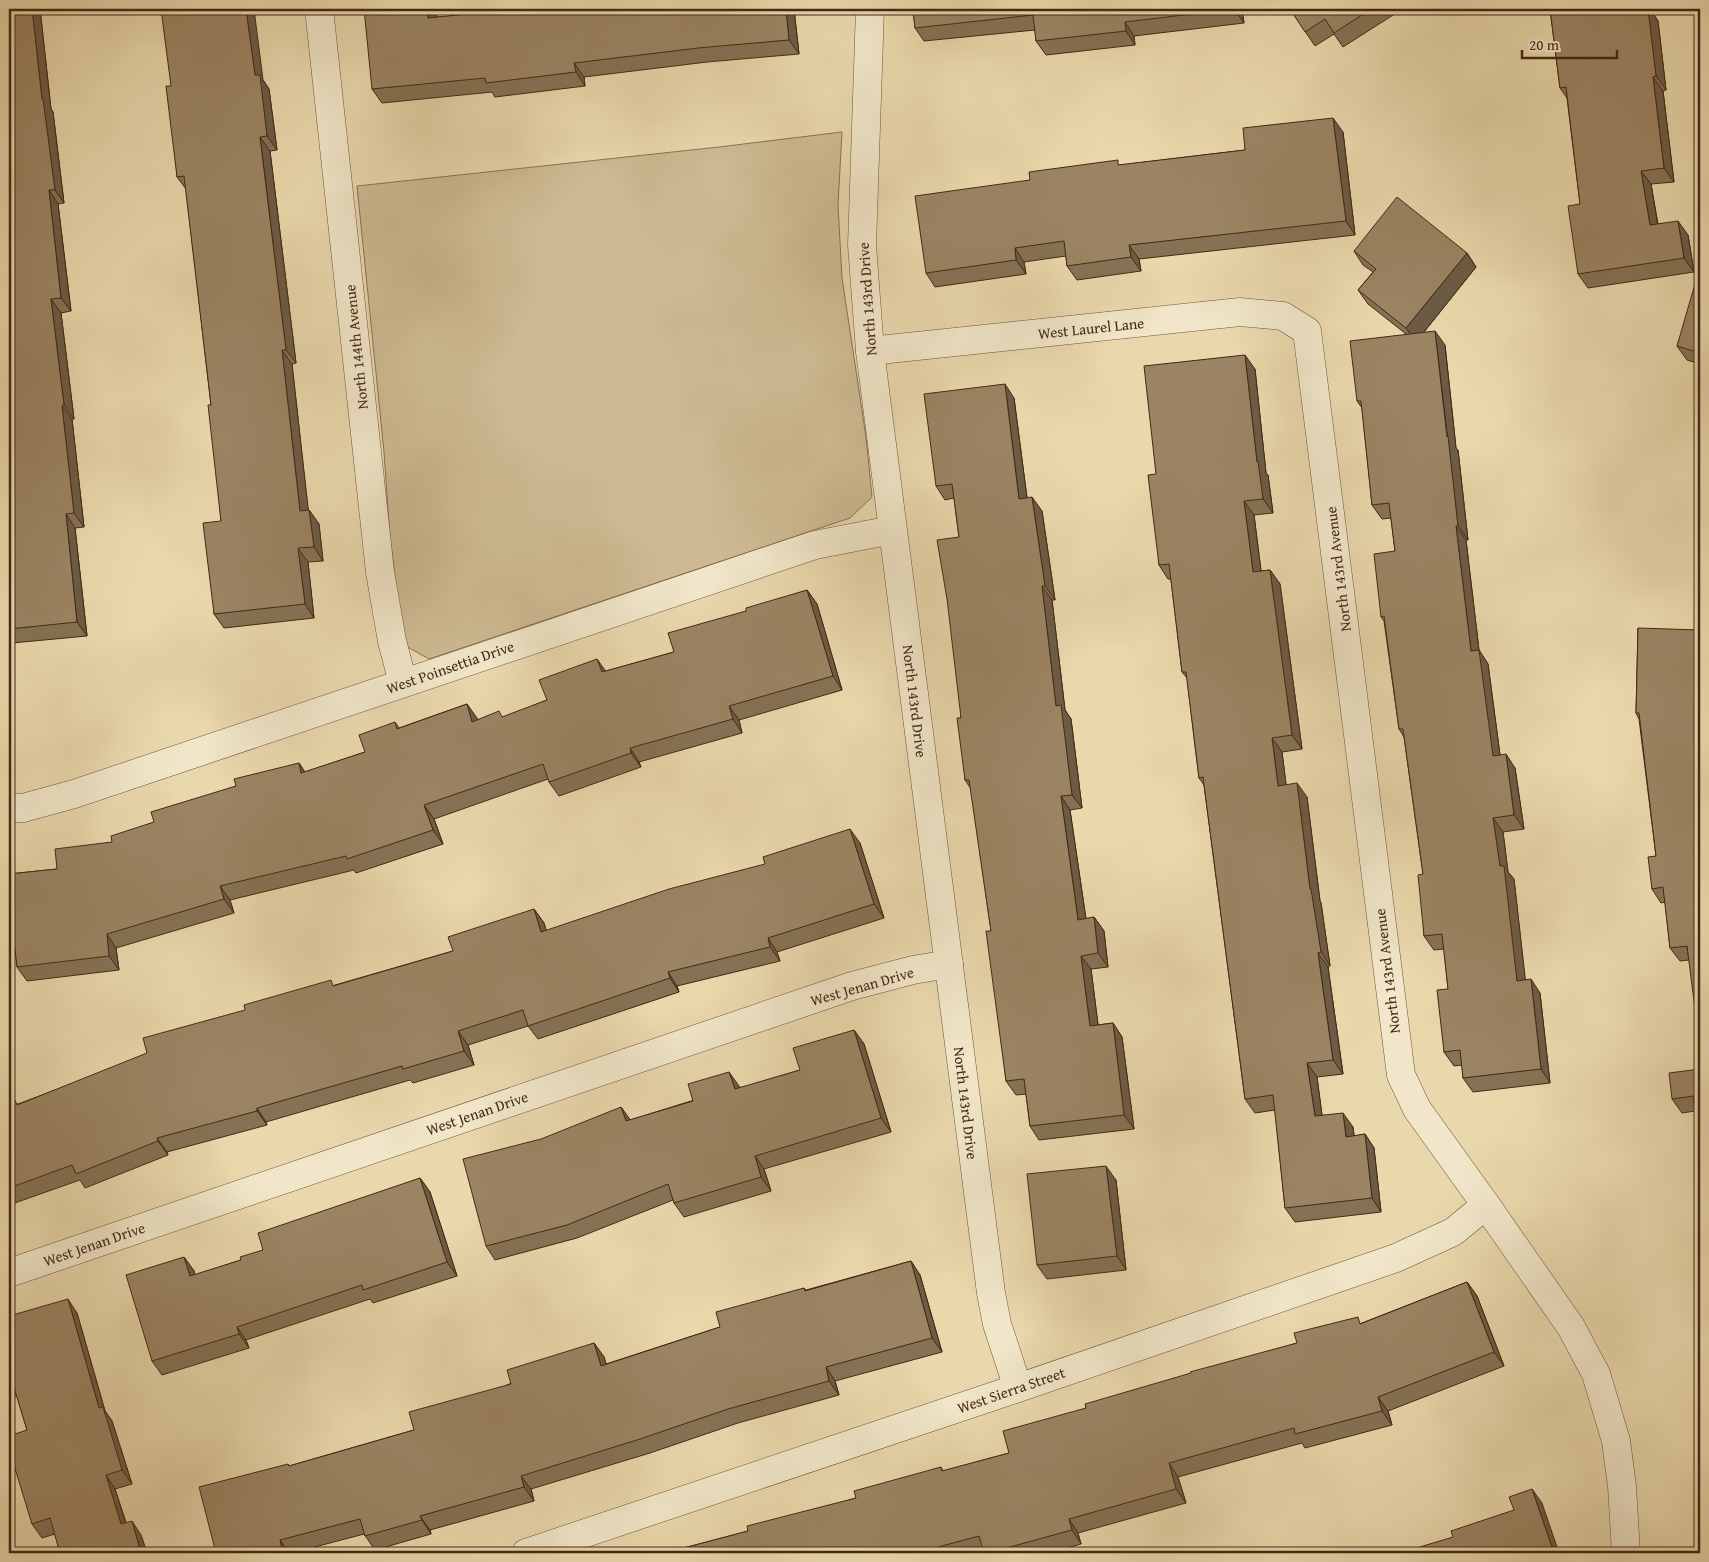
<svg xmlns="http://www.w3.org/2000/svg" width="1709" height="1562" viewBox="0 0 1709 1562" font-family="'Gentium Book Plus',serif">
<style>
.green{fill:#cdba92;stroke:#8a7153}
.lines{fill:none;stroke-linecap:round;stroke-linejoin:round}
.minor-casing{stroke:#6f543a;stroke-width:29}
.minor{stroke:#f1e6c9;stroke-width:28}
.wall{fill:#857255;stroke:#462814}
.shaded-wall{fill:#6c5c45;stroke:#462814}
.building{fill:#9b8463;stroke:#462814}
.labels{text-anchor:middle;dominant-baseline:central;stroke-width:4;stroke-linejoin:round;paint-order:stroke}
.street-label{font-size:15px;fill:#462814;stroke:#f1e6c9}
</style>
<rect width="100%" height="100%" fill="#e9d8ac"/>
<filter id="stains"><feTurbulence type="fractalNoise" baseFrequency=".004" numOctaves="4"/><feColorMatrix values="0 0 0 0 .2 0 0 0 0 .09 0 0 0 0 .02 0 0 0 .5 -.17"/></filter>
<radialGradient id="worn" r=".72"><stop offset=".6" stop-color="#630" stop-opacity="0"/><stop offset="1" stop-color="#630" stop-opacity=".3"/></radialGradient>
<polygon class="green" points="842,132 838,205 842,278 866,437 872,497 850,518 429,659 404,645 390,538 384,452 357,186 719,147"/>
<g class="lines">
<defs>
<g id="minor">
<polyline points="319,9 380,572 392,641 403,683"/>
<polyline points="870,9 862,245 870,351 991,1293 997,1324 1018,1388"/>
<polyline points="870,351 1240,312 1283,316 1307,331 1401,1075 1417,1109 1486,1205 1571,1327 1596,1374 1616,1441 1622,1486 1626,1553"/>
<polyline points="9,808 23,808 74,794 815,545 892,530"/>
<polyline points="9,1273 852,986 913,970 949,964"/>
<polyline points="526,1553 1018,1388 1396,1258 1453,1232 1486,1205"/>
</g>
</defs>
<use href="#minor" class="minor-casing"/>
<use href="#minor" class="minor"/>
</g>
<g class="wall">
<polygon points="9,9 40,9 51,109 53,112 64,203 58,204 71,311 61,313 74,419 72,419 84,527 75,528 87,636 12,643 9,639"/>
<polygon points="794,9 799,54 707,62 584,77 585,86 495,97 492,92 382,103 372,89 436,11 436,17"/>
<polygon points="913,9 1242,9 1244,23 1134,36 1135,45 1046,55 1036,41 1035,30 924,41 915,28"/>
<polygon points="1290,9 1400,9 1401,10 1343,47 1334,34 1315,46"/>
<polygon points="1550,9 1651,9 1652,12 1658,21 1666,90 1663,91 1674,182 1651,184 1658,224 1688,235 1694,272 1588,288 1578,274 1580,204 1567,98 1560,88"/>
<polygon points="263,80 269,89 277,150 270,151 296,363 292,364 308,510 309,510 319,524 323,561 308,562 314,618 224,628 214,614 221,521 211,405 186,189 177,177 171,86"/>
<polygon points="1343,132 1355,235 1139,259 1141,271 1077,280 1067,266 1066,256 1024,262 1026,274 935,287 926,273 1030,180 1121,165 1245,150"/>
<polygon points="1354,251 1467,253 1476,267 1424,332 1445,345 1456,448 1458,450 1468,540 1466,540 1479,650 1488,664 1500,755 1515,768 1524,829 1503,832 1508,872 1514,879 1525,980 1540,993 1550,1083 1473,1092 1463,1078 1462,1065 1454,1066 1444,1052 1448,989 1444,949 1434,950 1424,936 1423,874 1404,737 1399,729 1384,621 1381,617 1395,551 1391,518 1382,519 1372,505 1362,408 1357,401 1406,334 1368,304 1358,290 1373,272 1363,265"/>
<polygon points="1700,278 1700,364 1687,360 1677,346"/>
<polygon points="1255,369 1266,473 1268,475 1273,513 1254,515 1261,571 1270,570 1280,584 1302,749 1282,752 1286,785 1307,797 1320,901 1321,903 1330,966 1328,967 1343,1074 1317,1077 1322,1116 1353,1127 1354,1136 1365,1134 1374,1148 1381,1212 1295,1222 1285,1208 1275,1110 1255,1113 1245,1099 1204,785 1199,778 1187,678 1182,672 1171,579 1168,579 1159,565 1156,474"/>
<polygon points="1014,398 1027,498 1042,511 1055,600 1052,600 1065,710 1071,719 1082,808 1070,810 1086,919 1094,917 1104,931 1108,967 1091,969 1098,1025 1113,1023 1122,1037 1134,1129 1039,1140 1030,1126 1026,1094 1016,1095 1006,1081 991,931 971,789 965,780 961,718 959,537 954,498 945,500 936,486"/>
<polygon points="807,590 817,604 842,690 739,720 742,733 639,762 641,767 559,796 549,782 548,779 434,819 443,844 356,873 354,870 230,900 234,913 116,948 119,970 27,981 17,967 15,946 9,947 9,874 57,869 154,822 236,786 299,763 305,772 365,752 395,722 399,728 467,704 477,720 504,717 547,700 606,671 674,652 746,611"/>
<polygon points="1638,628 1689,960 1680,961 1670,948 1665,902 1661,903 1652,889 1656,856 1639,719 1636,713"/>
<polygon points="860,843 884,918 777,952 780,961 677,986 679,992 538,1039 528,1026 468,1045 474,1065 413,1083 410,1080 266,1122 267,1125 167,1152 168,1155 85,1188 80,1180 9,1205 9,1102 18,1104 335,985 453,951 534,909 544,923 546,931"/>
<polygon points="854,1030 864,1044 891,1132 764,1169 771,1191 684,1217 674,1203 673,1200 577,1238 495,1260 486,1246 621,1107 630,1120 739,1086 740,1088 800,1070"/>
<polygon points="1700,1069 1695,1111 1682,1113 1672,1099"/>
<polygon points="420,1178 430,1192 457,1276 373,1303 370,1299 246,1340 249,1348 162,1375 152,1361 184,1257 194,1271 195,1275 241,1260"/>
<polygon points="1116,1180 1126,1270 1047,1279 1037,1265"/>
<polygon points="911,1261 920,1275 942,1352 835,1381 839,1395 738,1423 650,1453 531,1489 534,1501 430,1530 431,1534 375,1550 364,1534 292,1553 216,1553 288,1464 289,1466 414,1430 594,1343 604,1357 606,1364 720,1327 804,1288 806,1290"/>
<polygon points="1467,1282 1477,1296 1504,1366 1388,1411 1392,1425 1305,1448 1302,1443 1178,1477 1186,1503 1078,1533 1081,1544 1048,1553 984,1553 983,1552 978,1553 665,1553 748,1531 856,1498 941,1467 943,1471 1009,1453 1086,1408 1362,1323"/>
<polygon points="77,1313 105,1411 112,1421 132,1484 115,1489 126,1522 141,1535 147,1553 60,1553 55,1534 42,1538 32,1524 27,1430 17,1396 9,1398 9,1316"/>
</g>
<g class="shaded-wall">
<polygon points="32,9 40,9 51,109 53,112 64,203 55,190 42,99"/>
<polygon points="246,9 254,9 263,80 269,89 277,150 267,136 255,75"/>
<polygon points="427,9 434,9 436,11 438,32 428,18"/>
<polygon points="786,9 794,9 799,54 789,40"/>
<polygon points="1234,9 1242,9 1244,23"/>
<polygon points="1644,9 1651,9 1652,12 1658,21 1666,90 1656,76"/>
<polygon points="1125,22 1134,36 1135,45 1126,31"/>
<polygon points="574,63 584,77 585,86 576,72"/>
<polygon points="1653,77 1663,91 1674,182 1664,168"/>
<polygon points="1333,118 1343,132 1355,235 1346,221"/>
<polygon points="260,137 270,151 296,363 286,350"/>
<polygon points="1641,171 1651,184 1660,239 1650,225"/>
<polygon points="49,190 58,204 71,311 61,298"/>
<polygon points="1678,221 1688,235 1694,272 1684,258"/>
<polygon points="1129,245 1139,259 1141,271 1131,257"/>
<polygon points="1015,248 1024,262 1026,274 1016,260"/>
<polygon points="1467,253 1476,267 1416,342 1406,328"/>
<polygon points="51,299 61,313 74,419 64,405"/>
<polygon points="1435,331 1445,345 1456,448 1458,450 1468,540 1458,526"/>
<polygon points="282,350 292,364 310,525 300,511"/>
<polygon points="1245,355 1255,369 1266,473 1268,475 1273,513 1263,499 1257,462"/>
<polygon points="1005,384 1014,398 1029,513 1019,499"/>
<polygon points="62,406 72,419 84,527 74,513"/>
<polygon points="1032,497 1042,511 1055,600 1045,586"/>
<polygon points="1244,501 1254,515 1263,586 1253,572"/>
<polygon points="309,510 319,524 323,561 314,547"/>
<polygon points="66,514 75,528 87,636 77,622"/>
<polygon points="1456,526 1466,540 1479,650 1488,664 1502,770 1493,756 1471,651"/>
<polygon points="298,548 308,562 314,618 305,604"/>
<polygon points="1270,570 1280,584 1302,749 1292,735"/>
<polygon points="1042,586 1052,600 1065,710 1071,719 1082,808 1072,795 1056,706"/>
<polygon points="807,590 817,604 842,690 833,676"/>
<polygon points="597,659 607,673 602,672"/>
<polygon points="467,704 477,718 482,736 472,722"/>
<polygon points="729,706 739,720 742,733 733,719"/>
<polygon points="1272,738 1282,752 1288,800 1278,786"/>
<polygon points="630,748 639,762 641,767 631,753"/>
<polygon points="1506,754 1515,768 1524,829 1514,815"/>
<polygon points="299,763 308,777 301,773"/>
<polygon points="1297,783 1307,797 1320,901 1321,903 1330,966 1321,952 1310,889"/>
<polygon points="1061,796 1070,810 1088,933 1078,920"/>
<polygon points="424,805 434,819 443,844 433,830"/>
<polygon points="1493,818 1503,832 1508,872 1514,879 1527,994 1517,981"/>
<polygon points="850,829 860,843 884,918 874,904"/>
<polygon points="220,886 230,900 234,913 224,899"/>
<polygon points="534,909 544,923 551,946 541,932"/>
<polygon points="1094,917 1104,931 1108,967 1098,953"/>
<polygon points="107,934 116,948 119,970 109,956"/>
<polygon points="768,938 777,952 780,961 770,947"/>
<polygon points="1318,953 1328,967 1343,1074 1333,1060"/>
<polygon points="1081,956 1091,969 1100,1040 1090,1026"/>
<polygon points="668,972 677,986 679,992 670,978"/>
<polygon points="1531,979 1540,993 1550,1083 1541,1069"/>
<polygon points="1113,1023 1122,1037 1134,1129 1124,1115"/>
<polygon points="854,1030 864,1044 891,1132 881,1118"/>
<polygon points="458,1031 468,1045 474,1065 464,1051"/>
<polygon points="1307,1063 1317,1077 1324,1130 1315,1116"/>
<polygon points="729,1072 739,1086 744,1103 735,1089"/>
<polygon points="621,1107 631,1121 626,1121"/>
<polygon points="257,1108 266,1122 267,1125 257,1111"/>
<polygon points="1343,1113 1353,1127 1356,1151 1346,1137"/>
<polygon points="1365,1134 1374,1148 1381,1212 1372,1198"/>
<polygon points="157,1138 167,1152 168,1155 158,1141"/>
<polygon points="755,1156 764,1169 771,1191 761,1177"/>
<polygon points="1106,1166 1116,1180 1126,1270 1117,1256"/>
<polygon points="420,1178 430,1192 457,1276 447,1262"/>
<polygon points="184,1257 194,1271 200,1290 190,1276"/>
<polygon points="911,1261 920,1275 942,1352 932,1338"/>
<polygon points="1467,1282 1477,1296 1504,1366 1494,1352"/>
<polygon points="68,1299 77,1313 105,1411 112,1421 132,1484 122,1470 99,1408"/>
<polygon points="237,1327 246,1340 249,1348 239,1334"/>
<polygon points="594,1343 604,1357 611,1380 601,1366"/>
<polygon points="826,1367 835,1381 839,1395 829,1381"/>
<polygon points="1378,1397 1388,1411 1392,1425 1382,1411"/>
<polygon points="1169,1463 1178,1477 1186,1503 1176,1489"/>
<polygon points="106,1475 115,1489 130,1538 121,1524"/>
<polygon points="521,1476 531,1489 534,1501 524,1487"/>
<polygon points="1532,1489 1542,1503 1559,1553 1554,1553"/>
<polygon points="420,1516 430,1530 431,1534 422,1520"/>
<polygon points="1069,1519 1078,1533 1081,1544 1072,1530"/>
<polygon points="132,1521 141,1535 147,1553 141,1553"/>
<polygon points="280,1540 289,1553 283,1553"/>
</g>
<g class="building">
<polygon points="9,9 32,9 42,99 43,99 55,190 49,190 61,298 51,299 64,405 62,406 74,513 66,514 77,622 9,629"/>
<polygon points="161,9 246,9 255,75 260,75 267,136 260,137 286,350 282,350 300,511 309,510 314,547 298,548 305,604 214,614 203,523 221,521 208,405 211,405 184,176 177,177 166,86 171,86"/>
<polygon points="364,9 427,9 428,18 477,13 476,9 786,9 789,40 698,48 574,63 576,72 486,83 485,78 372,89"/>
<polygon points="913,9 1234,9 1125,22 1126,31 1036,41 1033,15 915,28"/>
<polygon points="1290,9 1371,9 1334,33 1325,19 1305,32"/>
<polygon points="1550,9 1648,9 1656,76 1653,77 1664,168 1641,171 1650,225 1678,221 1684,258 1578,274 1568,206 1580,204 1566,87 1560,88"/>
<polygon points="1333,118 1346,221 1129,245 1131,257 1067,266 1064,241 1015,248 1016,260 926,273 915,196 1030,180 1029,172 1118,160 1118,165 1245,150 1243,128"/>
<polygon points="1397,197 1467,253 1406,328 1358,290 1376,269 1354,251"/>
<polygon points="1697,277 1700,278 1700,353 1677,346"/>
<polygon points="1435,331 1447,437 1448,436 1458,526 1456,526 1471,651 1479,650 1493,756 1506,754 1514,815 1493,818 1500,866 1504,866 1517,981 1531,979 1541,1069 1463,1078 1460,1050 1444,1052 1437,990 1448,989 1442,934 1424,936 1418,875 1423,874 1403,729 1399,729 1384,616 1381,617 1374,554 1395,551 1389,503 1372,505 1361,401 1357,401 1350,341"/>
<polygon points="1245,355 1257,462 1258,461 1263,499 1244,501 1253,572 1270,570 1292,735 1272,738 1278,786 1297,783 1310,889 1311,889 1321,952 1318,953 1333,1060 1307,1063 1315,1116 1343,1113 1346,1137 1365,1134 1372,1198 1285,1208 1273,1095 1245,1099 1203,777 1199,778 1186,672 1182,672 1169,564 1159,565 1148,475 1156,474 1144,366"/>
<polygon points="1005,384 1019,499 1032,497 1045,586 1042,586 1056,706 1061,705 1072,795 1061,796 1078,920 1094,917 1098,953 1081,956 1090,1026 1113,1023 1124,1115 1030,1126 1024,1079 1006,1081 986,931 991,931 969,780 965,780 957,718 961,718 947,599 937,540 959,537 952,484 936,486 924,394"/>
<polygon points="1700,523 1700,537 1696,524"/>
<polygon points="807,590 833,676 729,706 733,719 630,748 631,753 549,782 543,764 424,805 433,830 347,859 346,856 220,886 224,899 107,934 109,956 17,967 13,932 9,932 9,874 57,869 55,849 112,842 111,836 154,822 151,812 236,786 234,779 299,763 301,773 365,752 359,735 395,722 397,729 467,704 472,722 499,711 502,717 547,700 539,680 597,659 602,672 674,652 668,633 746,611 746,608"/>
<polygon points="1638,628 1700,630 1700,1048 1687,946 1670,948 1663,887 1652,889 1648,857 1656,856 1639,713 1636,713"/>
<polygon points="850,829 874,904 768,938 770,947 668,972 670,978 528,1026 523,1010 458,1031 464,1051 403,1069 402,1066 257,1108 257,1111 157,1138 158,1141 76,1174 72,1165 9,1188 9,1102 15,1100 17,1105 147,1053 143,1038 245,1010 244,1005 331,980 333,986 453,951 448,937 534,909 541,932 669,889 765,864 763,857"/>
<polygon points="854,1030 881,1118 755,1156 761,1177 674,1203 668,1184 567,1225 486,1246 463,1159 541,1139 621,1107 626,1121 693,1101 688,1084 729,1072 735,1089 800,1070 793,1048"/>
<polygon points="1700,1069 1700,1153 1693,1096 1672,1099 1669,1073"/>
<polygon points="1106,1166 1117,1256 1037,1265 1027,1174"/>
<polygon points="420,1178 447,1262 363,1290 362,1285 237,1327 239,1334 152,1361 126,1275 184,1257 190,1276 241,1260 240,1257 263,1250 258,1233"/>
<polygon points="911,1261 932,1338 826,1367 829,1381 728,1409 640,1439 521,1476 524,1487 420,1516 422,1520 365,1536 360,1519 280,1540 283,1553 216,1553 199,1487 288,1464 289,1466 414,1430 409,1412 511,1384 507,1370 594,1343 601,1366 720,1327 716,1312 804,1288 805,1291"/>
<polygon points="1467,1282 1494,1352 1378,1397 1382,1411 1295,1434 1294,1428 1169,1463 1176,1489 1069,1519 1072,1530 988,1553 984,1553 979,1536 916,1553 665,1553 748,1531 747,1526 856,1498 854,1491 941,1467 942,1471 1009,1453 1003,1431 1086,1408 1085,1404 1191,1373 1190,1372 1297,1343 1294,1333 1358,1317 1360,1324"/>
<polygon points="68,1299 99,1408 103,1407 122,1470 106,1475 121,1524 132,1521 141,1553 60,1553 50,1518 32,1524 9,1449 9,1436 27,1430 12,1381 9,1382 9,1316"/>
<polygon points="1532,1489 1554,1553 1400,1553 1453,1537 1451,1531 1514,1510 1509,1497"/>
</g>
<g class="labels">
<g class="street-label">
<text transform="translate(867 299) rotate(-94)">North 143rd Drive</text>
<text transform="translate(1091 328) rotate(-6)">West Laurel Lane</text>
<text transform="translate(356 347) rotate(-96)">North 144th Avenue</text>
<text transform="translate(1338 569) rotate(-97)">North 143rd Avenue</text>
<text transform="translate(450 667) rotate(-19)">West Poinsettia Drive</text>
<text transform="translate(915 701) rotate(83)">North 143rd Drive</text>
<text transform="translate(1387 971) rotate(-97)">North 143rd Avenue</text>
<text transform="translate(862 986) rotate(-16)">West Jenan Drive</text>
<text transform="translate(966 1103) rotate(83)">North 143rd Drive</text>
<text transform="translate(477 1113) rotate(-19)">West Jenan Drive</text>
<text transform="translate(94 1244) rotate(-19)">West Jenan Drive</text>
<text transform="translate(1011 1390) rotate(-19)">West Sierra Street</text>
</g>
</g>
<rect width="1709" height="1562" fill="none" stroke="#e9d8ac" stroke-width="30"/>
<rect x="10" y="10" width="1689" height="1542" fill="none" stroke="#462814" stroke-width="2.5"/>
<rect x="15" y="15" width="1679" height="1532" fill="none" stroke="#462814"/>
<path d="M1522 50v8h95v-8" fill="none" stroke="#462814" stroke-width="2.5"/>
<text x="1529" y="50" font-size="15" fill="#462814" stroke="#f1e6c9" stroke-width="4" paint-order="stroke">20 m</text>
<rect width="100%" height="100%" filter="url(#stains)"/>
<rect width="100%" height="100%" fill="url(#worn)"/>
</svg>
